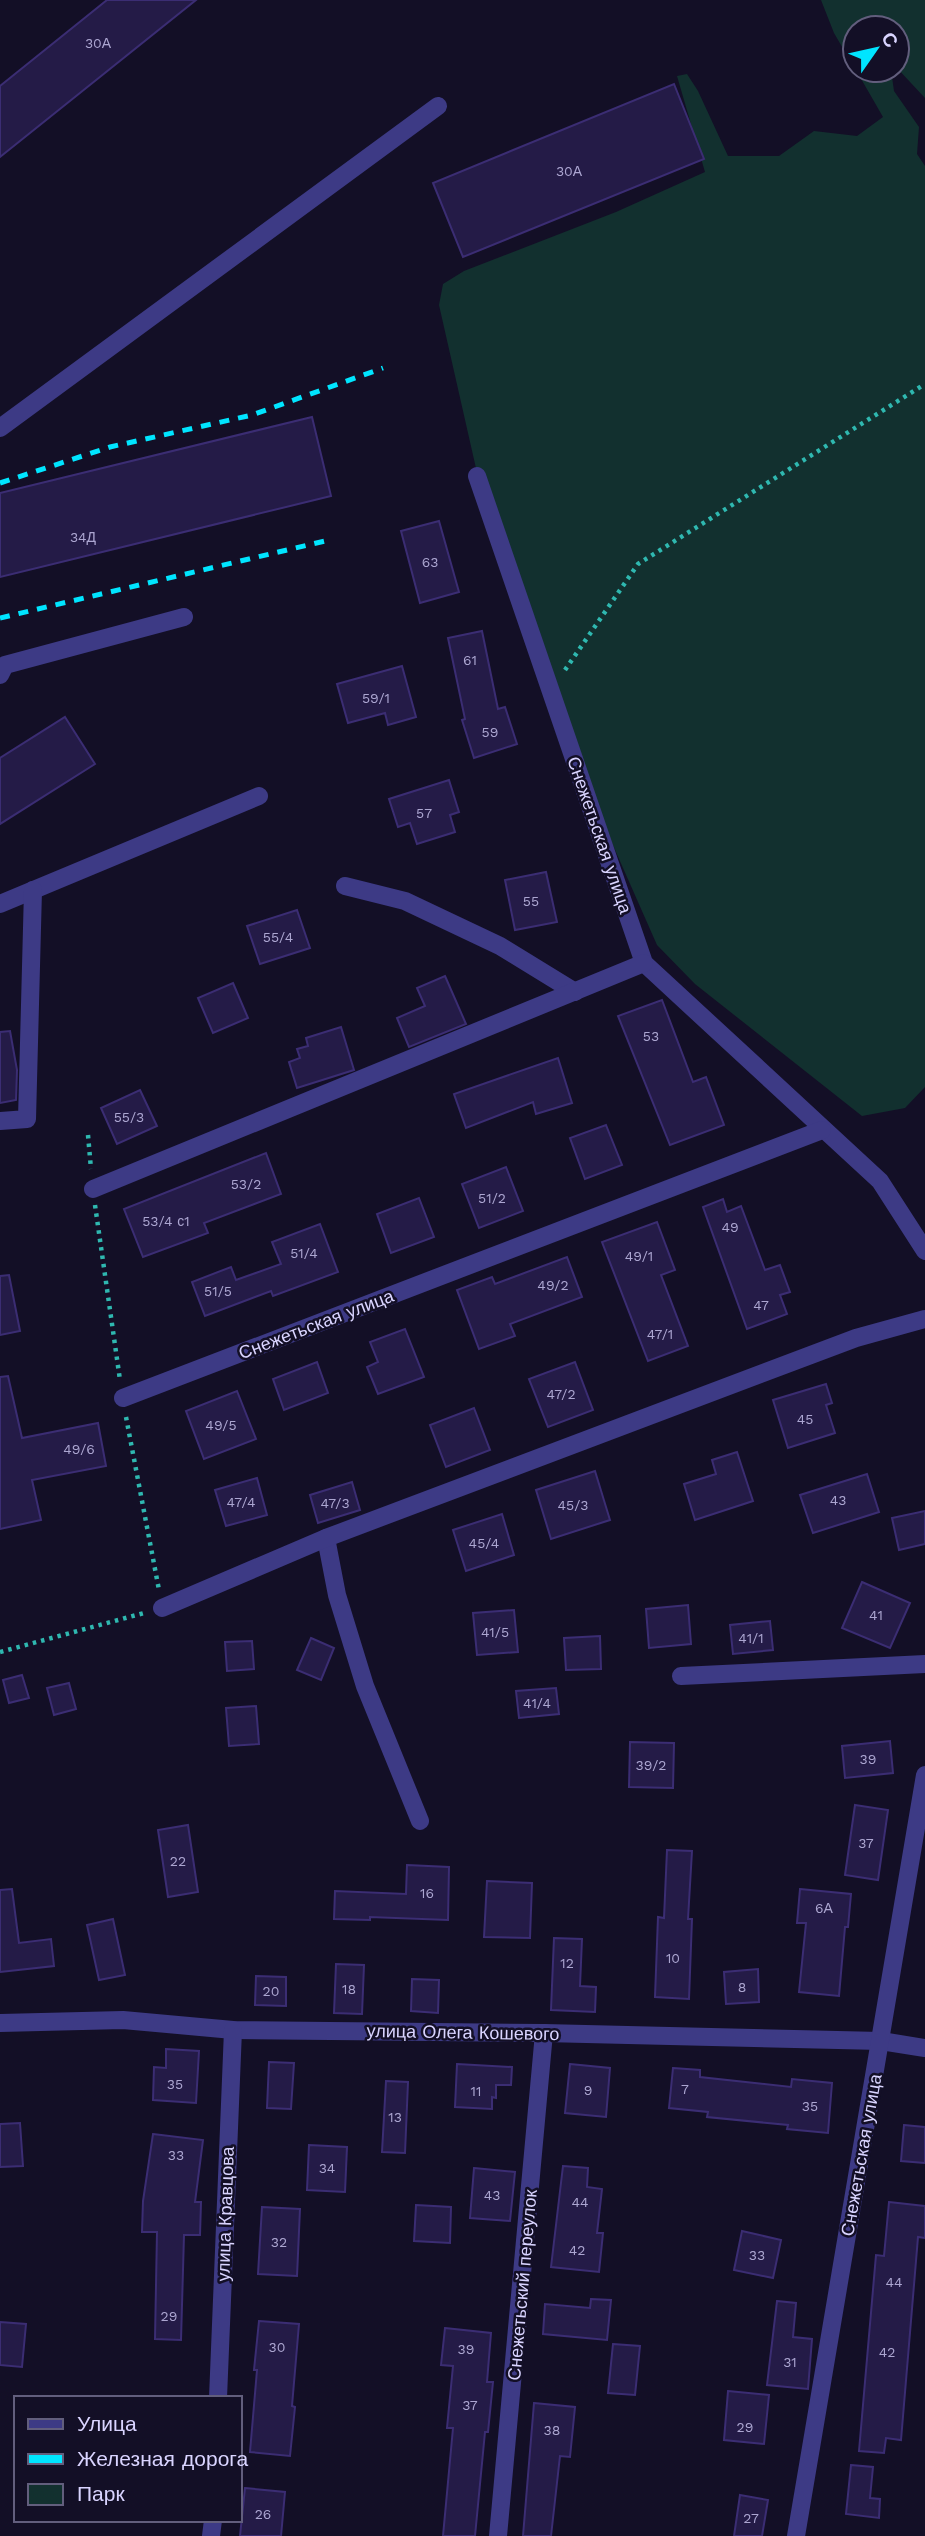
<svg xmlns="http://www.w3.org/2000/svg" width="925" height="2536" viewBox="0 0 925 2536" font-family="'Work Sans',sans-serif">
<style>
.green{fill:#12302f}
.building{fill:#241b47;stroke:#3b2d73;stroke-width:2}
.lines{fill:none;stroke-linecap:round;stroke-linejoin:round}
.path{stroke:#2fb8b0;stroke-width:4.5;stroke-dasharray:3.5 5;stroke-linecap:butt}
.minor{stroke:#3d3a85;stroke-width:18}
.rail{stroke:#00e5ff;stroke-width:5;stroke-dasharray:10 9;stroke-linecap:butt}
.labels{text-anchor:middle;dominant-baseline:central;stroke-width:5;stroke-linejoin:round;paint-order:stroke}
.number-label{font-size:14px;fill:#aca6d1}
.street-label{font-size:18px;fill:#d9d4ff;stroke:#130f26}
</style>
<rect width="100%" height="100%" fill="#130f26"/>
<g class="green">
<polygon points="821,0 925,0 925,98 897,68 897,28 855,28 855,69 834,33"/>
<polygon points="856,70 891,70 894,91 919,127 917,154 925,166 925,1087 905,1108 862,1116 695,984 657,945 537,673 490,530 439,305 443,284 464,271 616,212 705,172 677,76 687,74 698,91 728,156 779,156 814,131 857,136 883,117"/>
</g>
<g class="building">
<polygon points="107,0 196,0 0,157 0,86"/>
<polygon points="674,84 704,159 463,257 433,183"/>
<polygon points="312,417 331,496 0,577 0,493"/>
<polygon points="439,521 459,592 420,603 401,531"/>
<polygon points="482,631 498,709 505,707 517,744 474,758 462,720 465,719 448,638"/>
<polygon points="402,666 416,717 388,725 385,713 348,723 337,684"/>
<polygon points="65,717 95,764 0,824 0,758"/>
<polygon points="449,780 459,812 450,815 455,832 417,844 410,823 398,827 389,799"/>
<polygon points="546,872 557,922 515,930 505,880"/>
<polygon points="297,910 310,948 260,964 247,926"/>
<polygon points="445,976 466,1024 409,1047 397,1018 425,1006 417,988"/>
<polygon points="233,983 248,1018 213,1033 198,998"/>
<polygon points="662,1000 693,1082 706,1077 724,1125 670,1145 618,1016"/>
<polygon points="341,1027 354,1070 297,1088 289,1062 300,1058 297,1049 308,1046 306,1038"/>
<polygon points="10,1031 17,1070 16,1100 0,1103 0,1032"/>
<polygon points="558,1058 572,1103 536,1114 533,1102 466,1128 454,1094"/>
<polygon points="140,1090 157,1126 117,1144 101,1108"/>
<polygon points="606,1125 622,1165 585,1179 570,1138"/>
<polygon points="266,1153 281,1194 204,1223 208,1233 143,1257 124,1209"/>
<polygon points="506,1167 523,1211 479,1228 462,1184"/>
<polygon points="419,1198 434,1237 391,1253 377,1214"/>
<polygon points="723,1199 727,1212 741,1206 765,1270 780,1265 790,1292 780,1295 787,1314 747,1329 703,1207"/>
<polygon points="657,1222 675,1270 661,1275 688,1346 648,1361 602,1242"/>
<polygon points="320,1224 338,1272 273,1296 271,1291 205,1316 192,1282 231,1267 236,1280 281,1264 272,1242"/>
<polygon points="567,1257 582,1297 510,1324 515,1336 479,1349 457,1290 492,1277 495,1284"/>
<polygon points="9,1275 20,1331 0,1335 0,1276"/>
<polygon points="405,1329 424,1377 378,1394 367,1367 378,1362 370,1342"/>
<polygon points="317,1362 328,1393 284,1410 273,1379"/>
<polygon points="575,1362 593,1410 548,1427 529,1379"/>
<polygon points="8,1376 22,1438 98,1423 106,1466 32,1480 41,1520 0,1529 0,1377"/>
<polygon points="826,1384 832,1403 826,1405 835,1433 788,1448 773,1400"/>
<polygon points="237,1391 256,1439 204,1459 186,1411"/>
<polygon points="474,1408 490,1450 446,1467 430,1425"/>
<polygon points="737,1452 753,1501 695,1520 684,1484 716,1474 712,1460"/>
<polygon points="595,1471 610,1520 551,1539 536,1490"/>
<polygon points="867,1474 879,1512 813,1533 800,1495"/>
<polygon points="257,1478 267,1515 226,1526 215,1490"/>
<polygon points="352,1482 360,1510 318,1523 310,1495"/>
<polygon points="925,1511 925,1544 899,1550 892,1518"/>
<polygon points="502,1514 514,1555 466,1571 453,1530"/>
<polygon points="862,1582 910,1603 890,1648 842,1628"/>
<polygon points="688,1605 691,1644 649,1648 646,1609"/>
<polygon points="514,1610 518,1652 477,1655 473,1613"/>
<polygon points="770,1621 773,1650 733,1654 730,1625"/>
<polygon points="600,1636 601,1669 566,1670 564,1638"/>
<polygon points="311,1638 334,1648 321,1680 297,1670"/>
<polygon points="252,1641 254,1669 227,1671 225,1642"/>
<polygon points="22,1675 29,1698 9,1703 3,1680"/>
<polygon points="69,1683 76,1709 54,1715 47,1688"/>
<polygon points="556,1688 559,1714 519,1718 516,1691"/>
<polygon points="256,1706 259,1744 229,1746 226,1708"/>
<polygon points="890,1741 893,1773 845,1778 842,1746"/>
<polygon points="630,1742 674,1743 673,1788 629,1787"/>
<polygon points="855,1805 888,1810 878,1880 845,1875"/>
<polygon points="188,1825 198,1892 168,1897 158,1830"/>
<polygon points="667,1850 692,1851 688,1919 692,1919 689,1999 655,1997 658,1917 664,1918"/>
<polygon points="407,1865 449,1867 448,1920 370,1917 370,1920 334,1919 335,1891 406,1894"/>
<polygon points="487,1881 532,1883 530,1938 484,1937"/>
<polygon points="12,1889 19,1943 51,1939 54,1966 0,1972 0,1890"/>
<polygon points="800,1889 851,1894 848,1927 845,1927 839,1996 799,1992 806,1923 797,1923"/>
<polygon points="113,1919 125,1975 99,1980 87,1925"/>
<polygon points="554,1938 582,1939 580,1986 596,1987 595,2012 551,2010"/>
<polygon points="336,1964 364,1965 362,2014 334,2013"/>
<polygon points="758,1969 759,2002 726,2004 724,1972"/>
<polygon points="256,1976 286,1977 286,2006 255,2005"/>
<polygon points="412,1979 439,1980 438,2013 411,2011"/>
<polygon points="166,2049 199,2051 196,2103 153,2100 154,2067 166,2068"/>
<polygon points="269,2062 294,2063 291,2109 267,2108"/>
<polygon points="457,2064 512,2067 511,2085 496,2085 496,2098 492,2097 492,2109 455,2107"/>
<polygon points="570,2064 610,2068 606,2117 565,2113"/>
<polygon points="673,2068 700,2070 700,2077 791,2087 792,2079 832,2083 828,2133 787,2129 788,2125 707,2117 708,2112 669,2108"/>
<polygon points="386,2081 408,2082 405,2153 382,2152"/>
<polygon points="20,2123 23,2166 0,2167 0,2124"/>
<polygon points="904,2125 925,2127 925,2163 901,2161"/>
<polygon points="153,2134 203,2140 195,2202 201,2202 200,2235 184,2235 181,2340 155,2339 157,2232 142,2232 143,2201"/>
<polygon points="309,2145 347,2147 345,2192 307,2190"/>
<polygon points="563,2166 588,2168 587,2187 602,2189 597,2233 603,2233 599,2272 551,2267"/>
<polygon points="474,2168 515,2172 510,2221 470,2218"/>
<polygon points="889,2202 925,2206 925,2238 918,2237 901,2440 886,2438 884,2453 859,2451 876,2255 884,2256"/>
<polygon points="416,2205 451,2207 450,2243 414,2241"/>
<polygon points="262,2207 300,2209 297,2276 258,2274"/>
<polygon points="742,2231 781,2240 773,2278 734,2270"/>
<polygon points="591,2299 611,2300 607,2340 543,2334 545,2304 590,2308"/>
<polygon points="777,2301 796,2303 793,2337 812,2339 808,2389 767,2385"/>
<polygon points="259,2321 299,2324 292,2406 295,2407 290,2456 250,2452 257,2370 254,2370"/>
<polygon points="0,2322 26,2324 22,2367 0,2365"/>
<polygon points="445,2328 491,2333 487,2382 493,2382 488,2432 485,2432 475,2536 443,2536 453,2428 447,2428 453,2366 441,2365"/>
<polygon points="613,2344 640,2346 635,2395 608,2393"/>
<polygon points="728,2391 769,2395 764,2444 724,2440"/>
<polygon points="534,2403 575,2407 570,2457 560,2456 551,2536 523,2536"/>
<polygon points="851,2465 873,2467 870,2498 880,2499 879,2518 846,2514"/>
<polygon points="245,2488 285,2492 281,2536 240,2536"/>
<polygon points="740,2495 768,2500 762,2536 734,2536"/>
</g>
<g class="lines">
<g class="path">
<polyline points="565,670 638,564 925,384"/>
<polyline points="88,1135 91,1169"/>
<polyline points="95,1205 120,1380"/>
<polyline points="126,1417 159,1590"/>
<polyline points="0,1652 144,1613"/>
</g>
<g class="minor">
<polyline points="0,428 438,106"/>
<polyline points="477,476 644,963 880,1181 925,1251"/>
<polyline points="0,675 5,665 184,617"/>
<polyline points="345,886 405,901 500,946 575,992"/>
<polyline points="0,904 259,796"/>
<polyline points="0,1121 27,1119 33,890"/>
<polyline points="93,1189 644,963"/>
<polyline points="123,1398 822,1130"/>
<polyline points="326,1538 337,1595 365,1686 420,1821"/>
<polyline points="162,1608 326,1538 856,1338 925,1319"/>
<polyline points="681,1676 925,1664"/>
<polyline points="0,2023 123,2020 233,2030 544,2033 881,2041 925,2048"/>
<polyline points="218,2398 233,2030"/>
<polyline points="211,2536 213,2520"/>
<polyline points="498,2536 544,2033"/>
<polyline points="796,2536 925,1775"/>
</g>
<g class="rail">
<polyline points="0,483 110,447 252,415 383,368"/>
<polyline points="0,618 325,541"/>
</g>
</g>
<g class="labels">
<g class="number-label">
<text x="98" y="43">30А</text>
<text x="569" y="171">30А</text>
<text x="83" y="537">34Д</text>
<text x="430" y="562">63</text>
<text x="470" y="660">61</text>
<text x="376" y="698">59/1</text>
<text x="490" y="732">59</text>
<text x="424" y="813">57</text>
<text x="531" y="901">55</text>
<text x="278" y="937">55/4</text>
<text x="651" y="1036">53</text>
<text x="129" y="1117">55/3</text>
<text x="246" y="1184">53/2</text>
<text x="492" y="1198">51/2</text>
<text x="166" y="1221">53/4 с1</text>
<text x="730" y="1227">49</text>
<text x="304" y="1253">51/4</text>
<text x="639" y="1256">49/1</text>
<text x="553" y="1285">49/2</text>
<text x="218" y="1291">51/5</text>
<text x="761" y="1305">47</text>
<text x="660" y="1334">47/1</text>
<text x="561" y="1394">47/2</text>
<text x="805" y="1419">45</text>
<text x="221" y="1425">49/5</text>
<text x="79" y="1449">49/6</text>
<text x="838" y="1500">43</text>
<text x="241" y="1502">47/4</text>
<text x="335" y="1503">47/3</text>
<text x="573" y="1505">45/3</text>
<text x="484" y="1543">45/4</text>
<text x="876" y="1615">41</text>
<text x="495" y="1632">41/5</text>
<text x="751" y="1638">41/1</text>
<text x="537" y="1703">41/4</text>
<text x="868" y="1759">39</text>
<text x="651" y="1765">39/2</text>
<text x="866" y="1843">37</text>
<text x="178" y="1861">22</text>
<text x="427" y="1893">16</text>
<text x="824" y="1908">6А</text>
<text x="673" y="1958">10</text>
<text x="567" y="1963">12</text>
<text x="742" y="1987">8</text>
<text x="349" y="1989">18</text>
<text x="271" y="1991">20</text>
<text x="175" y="2084">35</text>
<text x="685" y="2089">7</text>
<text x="588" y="2090">9</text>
<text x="476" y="2091">11</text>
<text x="810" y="2106">35</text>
<text x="395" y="2117">13</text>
<text x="176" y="2155">33</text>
<text x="327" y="2168">34</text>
<text x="492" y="2195">43</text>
<text x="580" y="2202">44</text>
<text x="279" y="2242">32</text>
<text x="577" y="2250">42</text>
<text x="757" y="2255">33</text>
<text x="894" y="2282">44</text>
<text x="169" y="2316">29</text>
<text x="277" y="2347">30</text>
<text x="466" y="2349">39</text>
<text x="887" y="2352">42</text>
<text x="790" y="2362">31</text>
<text x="470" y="2405">37</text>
<text x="745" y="2427">29</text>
<text x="552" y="2430">38</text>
<text x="263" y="2514">26</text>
<text x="751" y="2518">27</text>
</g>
<g class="street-label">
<text transform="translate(600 835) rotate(71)">Снежетьская улица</text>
<text transform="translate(316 1324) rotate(-21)">Снежетьская улица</text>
<text transform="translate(463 2032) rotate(1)">улица Олега Кошевого</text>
<text transform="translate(861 2155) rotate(-80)">Снежетьская улица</text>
<text transform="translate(225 2214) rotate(-88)">улица Кравцова</text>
<text transform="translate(522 2285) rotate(-85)">Снежетьский переулок</text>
</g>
</g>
<rect x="14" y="2396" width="228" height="126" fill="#130f26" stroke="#625e7d" stroke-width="2"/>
<rect x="28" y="2419" width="35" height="10" fill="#3d3a85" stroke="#625e7d" stroke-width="2"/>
<text x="77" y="2431" font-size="21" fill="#d9d4ff">Улица</text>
<rect x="28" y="2454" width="35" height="10" fill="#00e5ff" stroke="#625e7d" stroke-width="2"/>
<text x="77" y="2466" font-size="21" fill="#d9d4ff">Железная дорога</text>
<rect x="28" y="2484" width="35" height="21" fill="#12302f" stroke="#625e7d" stroke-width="2"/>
<text x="77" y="2501" font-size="21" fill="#d9d4ff">Парк</text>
<g transform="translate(876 49) rotate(56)"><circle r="33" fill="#130f26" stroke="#625e7d" stroke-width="2"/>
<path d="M0-5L12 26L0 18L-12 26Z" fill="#00e5ff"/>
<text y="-10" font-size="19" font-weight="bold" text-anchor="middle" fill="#d9d4ff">С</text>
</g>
</svg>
